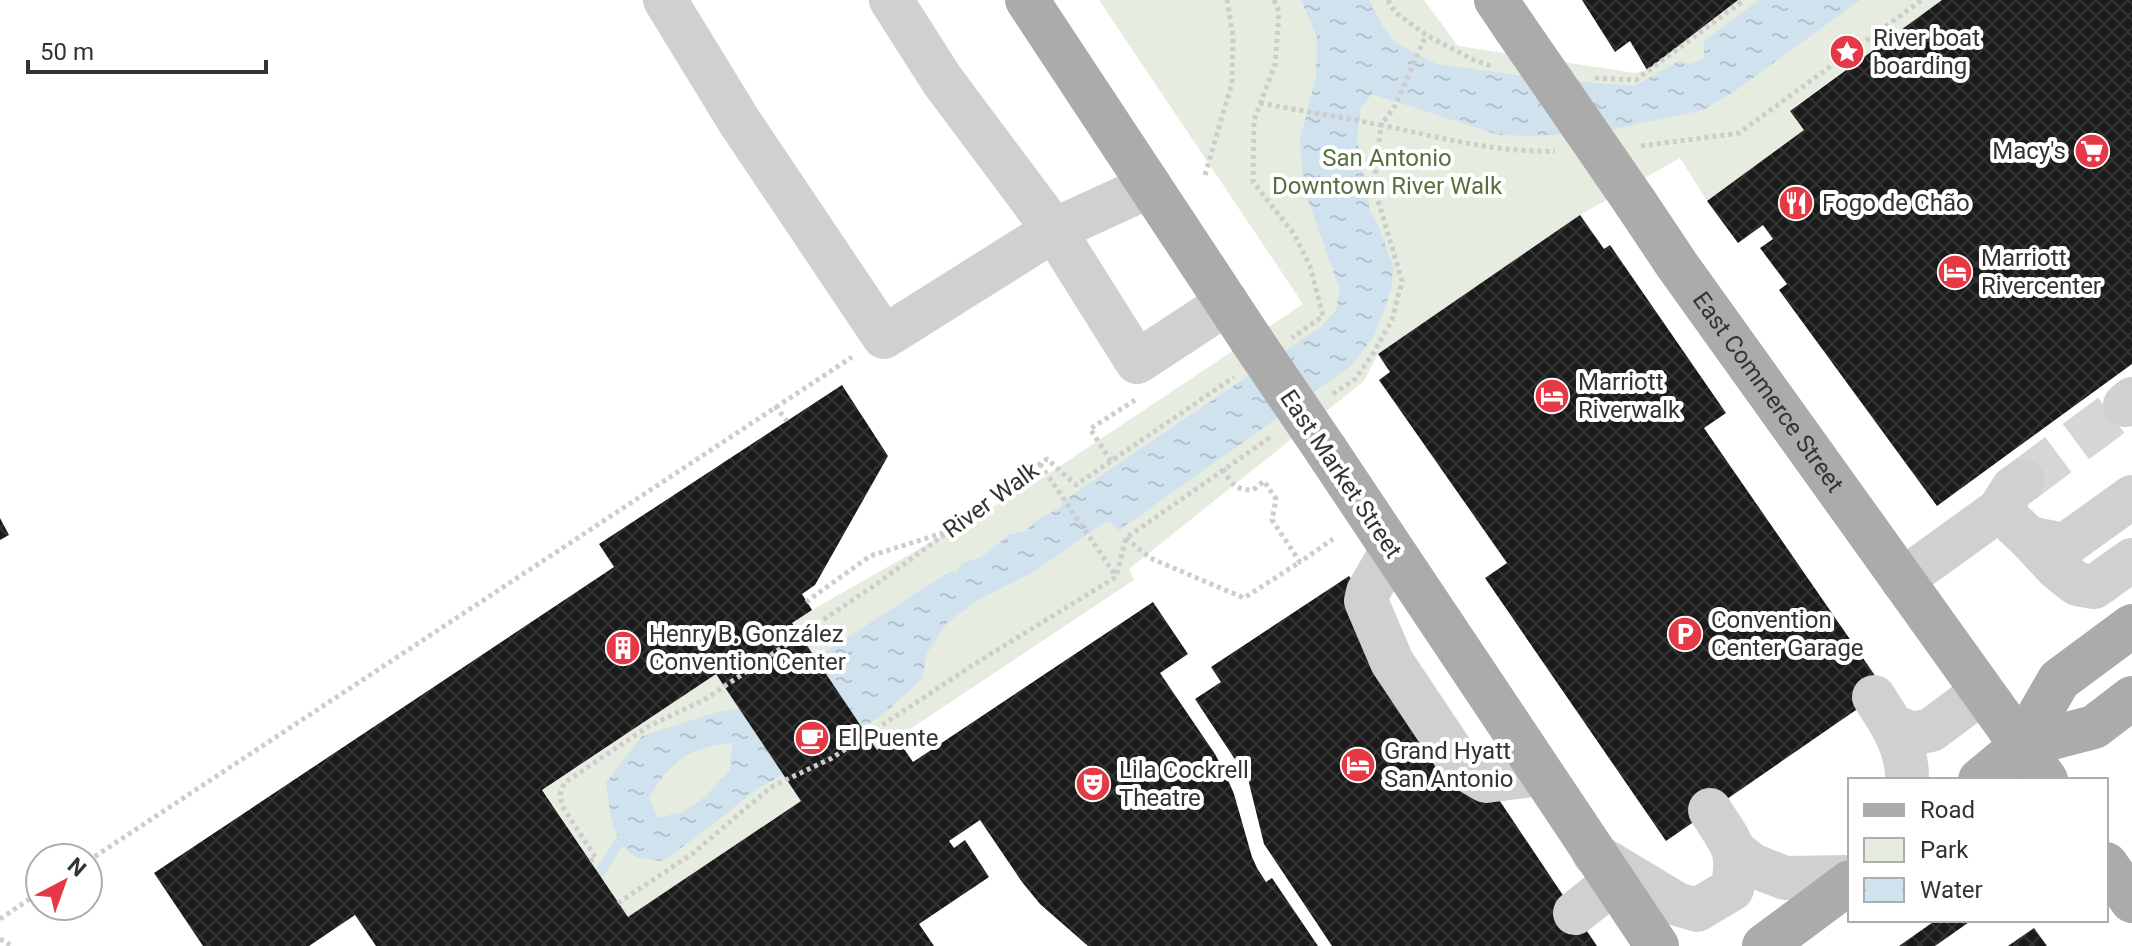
<svg xmlns="http://www.w3.org/2000/svg" width="2132" height="946" viewBox="0 0 2132 946" font-family="Roboto,sans-serif">
<style>
.park{fill:#e6ecdf}
.water{fill:url(#water-ripples);fill-rule:evenodd}
.lines{fill:none;stroke-linecap:round;stroke-linejoin:round}
.stream{stroke:#cfe2ee;stroke-width:10}
.building{fill:url(#building-cross-hatch);fill-rule:evenodd}
.minor-tunnel{stroke:#d6d6d6;stroke-width:44;stroke-dasharray:44 22;stroke-linecap:butt}
.path{stroke:#cdcdcd;stroke-width:5;stroke-dasharray:4 4;stroke-linecap:butt}
.minor{stroke:#d0d0d0;stroke-width:44}
.major{stroke:#ababab;stroke-width:44}
.major-bridge{stroke:#ababab;stroke-width:44}
.labels{text-anchor:middle;dominant-baseline:central;stroke-width:8;stroke-linejoin:round;paint-order:stroke}
.poi-label{font-size:24px;fill:#333;stroke:#fff;text-anchor:start}
.park-label{font-size:24px;fill:#56703f;stroke:#fff}
.street-label{font-size:24px;fill:#333;stroke:#fff}
</style>
<defs>
<pattern id="water-ripples" width="26" height="14" patternUnits="userSpaceOnUse" patternTransform="scale(2)"><rect width="26" height="14" fill="#cfe2ee"/><path d="M2 4q2-2 4 0t4 0M15 11q2-2 4 0t4 0" fill="none" stroke="#b2c2cd"/></pattern>
<pattern id="building-cross-hatch" width="8" height="8" patternUnits="userSpaceOnUse" patternTransform="scale(2)"><rect width="8" height="8" fill="#1a1a1a"/><path d="M0 0l8 8M0 8l8-8" fill="none" stroke="#333"/></pattern>
</defs>
<rect width="100%" height="100%" fill="#fff"/>
<polygon class="park" points="1099,0 1424,0 1458,46 1635,73 1647,70 1738,0 1942,0 1790,110 1804,130 1707,201 1680,158 1580,215 1378,354 1364,381 1129,569 1134,580 628,917 543,790 812,610 1033,484 1303,304"/>
<path class="water" d="M 1301,0 L 1369,0 L 1382,25 L 1395,42 L 1436,64 L 1532,77 L 1634,86 L 1679,61 L 1691,64 L 1704,58 L 1704,41 L 1759,0 L 1860,0 L 1735,91 L 1703,110 L 1611,130 L 1533,136 L 1499,135 L 1372,94 L 1361,107 L 1357,138 L 1370,211 L 1380,229 L 1393,267 L 1391,291 L 1374,336 L 1351,366 L 1119,530 L 1110,523 L 1105,522 L 1035,571 L 978,600 L 947,623 L 927,653 L 922,679 L 882,715 L 798,767 L 758,788 L 717,821 L 663,861 C 655,860 645,860 637,857 C 613,848 609,805 606,783 L 642,736 L 717,712 L 737,709 L 949,572 L 956,572 L 963,563 L 981,557 L 1009,535 L 1026,531 L 1035,521 L 1058,509 L 1065,500 L 1322,326 L 1336,310 L 1340,290 L 1307,197 L 1302,169 L 1300,139 L 1316,76 L 1317,38 ZM 732,743 L 730,770 L 705,797 L 683,812 L 658,818 L 649,797 C 671,761 689,747 732,743 Z"/>
<g class="lines">
<polyline class="stream" points="599,874 620,841 629,835"/>
</g>
<g class="building">
<polygon points="1582,0 1738,0 1647,70 1630,41 1615,52"/>
<polygon points="1942,0 2132,0 2132,364 1937,506 1779,290 1787,284 1760,248 1773,239 1763,225 1738,243 1707,201 1804,130 1790,111"/>
<polygon points="1580,215 1604,249 1610,245 1726,413 1704,428 1885,690 1666,841 1485,578 1507,563 1379,380 1390,372 1378,354"/>
<path d="M 842,385 L 888,456 L 815,585 L 802,594 L 812,610 L 792,623 L 877,750 L 896,737 L 913,762 L 1153,602 L 1188,654 L 1160,673 L 1215,754 L 1225,773 L 1234,794 L 1252,857 L 1257,868 L 1266,882 L 1272,878 L 1318,946 L 1088,946 L 1040,904 L 1022,882 L 980,820 L 949,841 L 954,848 L 965,840 L 989,877 L 919,924 L 934,946 L 376,946 L 355,915 L 309,946 L 203,946 L 154,873 L 614,567 L 599,544 ZM 716,674 L 801,801 L 628,917 L 542,790 Z"/>
<polygon points="0,518 9,535 0,540"/>
<polygon points="1349,576 1597,946 1332,946 1264,844 1248,779 1195,699 1221,682 1211,667"/>
<polygon points="1936,920 1972,920 1935,946 1899,946"/>
<polygon points="2034,928 2047,946 2008,946"/>
</g>
<g class="lines">
<polyline class="minor-tunnel" points="2023,481 2125,405"/>
<g class="path">
<polyline points="1274,0 1279,12 1275,65 1254,120 1253,182 1294,234 1310,266 1323,316 1292,338"/>
<polyline points="1388,0 1395,12 1426,35 1474,60 1494,67"/>
<polyline points="1595,78 1636,80 1744,0"/>
<polyline points="1260,103 1381,125 1395,106 1426,35"/>
<polyline points="1641,146 1739,133 1922,0"/>
<polyline points="1205,175 1232,83 1233,36 1227,0"/>
<path d="M 1333,394 L 1355,379 L 1372,355 L 1392,320 L 1402,281 L 1374,187 L 1381,125 C 1438,137 1496,153 1555,151"/>
<polyline points="775,406 787,421"/>
<polyline points="1111,461 1090,429 1135,400"/>
<polyline points="1040,464 1116,576"/>
<path d="M 1223,469 C 1231,484 1235,490 1253,490 L 1264,481 L 1276,499 L 1272,520 L 1300,562 L 1333,539"/>
<polyline points="1126,538 1150,558 1244,598 1300,562"/>
<polyline points="806,602 870,556 943,533"/>
<polyline points="88,861 852,357"/>
<polyline points="590,861 596,858 562,806 560,795 564,783 649,726 704,700 875,585 948,532 980,506 1047,459 1076,485 1234,377"/>
<polyline points="618,903 692,854 771,787 832,758 976,663 1116,577 1126,538 1272,436"/>
<polyline points="0,919 40,892"/>
<polyline points="0,939 12,946"/>
</g>
<g class="minor">
<polyline points="665,0 739,121 884,337 1054,230 942,80 891,0"/>
<polyline points="1150,186 1054,230 1137,362 1227,303"/>
<polyline points="2125,405 2132,399"/>
<polyline points="1999,510 2029,538 2065,545 2132,497"/>
<polyline points="2029,538 2057,568 2073,581 2077,584 2094,587 2132,560"/>
<polyline points="1392,550 1368,592 1366,601 1392,662 1462,767 1486,781 1541,774"/>
<polyline points="1902,580 1999,510 2013,488 2023,481"/>
<path d="M 1874,697 C 1891,723 1908,748 1907,780"/>
<polyline points="1892,725 1912,734 1931,730 1982,692"/>
<polyline points="1736,852 1752,865 1785,878 1850,877"/>
<path d="M 1594,854 L 1677,904 L 1697,910 L 1732,889 C 1741,849 1731,844 1710,810"/>
<polyline points="1575,913 1614,882"/>
</g>
<g class="major">
<polyline points="1027,0 1252,341"/>
<polyline points="1496,0 1515,28"/>
<path id="s1" d="M 1635,202 L 1677,265 L 2046,780"/>
<polyline points="1326,450 1657,946"/>
<polyline points="2021,746 2094,727 2132,698"/>
<polyline points="1980,780 2021,746 2059,680 2132,626"/>
<polyline points="2106,864 2132,901"/>
<polyline points="1764,946 1850,882"/>
</g>
<g class="major-bridge">
<polyline points="1515,28 1635,202"/>
<polyline points="1252,341 1326,450"/>
</g>
</g>
<defs>
<symbol id="sight-disc" viewBox="-11 -11 22 22"><circle r="9.5" fill="#e63946" stroke="#fff"/><path d="M0-6L1.8-2.2L6-1.7L2.9 1.2L3.7 5.4L0 3.3L-3.7 5.4L-2.9 1.2L-6-1.7L-1.8-2.2Z" fill="#fff"/></symbol>
<symbol id="supermarket-disc" viewBox="-11 -11 22 22"><circle r="9.5" fill="#e63946" stroke="#fff"/><path d="M-6-5.5h2.5l.6 2H6L4.5 2H-2.5L-4.4-4H-6ZM-1.5 3.2a1.3 1.3 0 1 0 .1 0ZM3 3.2a1.3 1.3 0 1 0 .1 0Z" fill="#fff"/></symbol>
<symbol id="restaurant-disc" viewBox="-11 -11 22 22"><circle r="9.5" fill="#e63946" stroke="#fff"/><path d="M-5-6h1v4h1v-4h1v4h1v-4h1v5L-1.5 .5V6h-2V.5L-5-1ZM5-6V6H3V1.5H1.5Q1.5-4 5-6Z" fill="#fff"/></symbol>
<symbol id="hotel-disc" viewBox="-11 -11 22 22"><circle r="9.5" fill="#e63946" stroke="#fff"/><path d="M-6-4.5h1.5V1H6V5H4.5V3h-9V5H-6ZM-4 0a1.8 1.8 0 1 1 3.6 0ZM.5 0V-2.5h3Q6-2.5 6 0Z" fill="#fff"/></symbol>
<symbol id="parking-disc" viewBox="-11 -11 22 22"><circle r="9.5" fill="#e63946" stroke="#fff"/><path d="M-3.5-5.5H1a3.5 3.5 0 0 1 0 7H-1V5.5H-3.5ZM-1-3.4V-.6H.8a1.4 1.4 0 0 0 0-2.8Z" fill="#fff"/></symbol>
<symbol id="building-disc" viewBox="-11 -11 22 22"><circle r="9.5" fill="#e63946" stroke="#fff"/><path d="M-4-6H4V6H1V3H-1V6H-4ZM-2.5-4.3h1.7v1.8h-1.7ZM.8-4.3h1.7v1.8H.8ZM-2.5-1h1.7V.8h-1.7ZM.8-1h1.7V.8H.8Z" fill="#fff"/></symbol>
<symbol id="cafe-disc" viewBox="-11 -11 22 22"><circle r="9.5" fill="#e63946" stroke="#fff"/><path d="M-5.5-4.5H6V0H3Q3 3.5 0 3.5H-2.5Q-5.5 3.5-5.5 0ZM3-3.2v2h1.7v-2ZM-6 4.5H4V6H-6Z" fill="#fff"/></symbol>
<symbol id="theatre-disc" viewBox="-11 -11 22 22"><circle r="9.5" fill="#e63946" stroke="#fff"/><path d="M-5-5.5Q0-4 5-5.5V0Q5 5 0 6Q-5 5-5 0ZM-3.3-2.5H-1v1.5H-3.3ZM1-2.5H3.3v1.5H1ZM-2.8 1Q0 5.5 2.8 1Z" fill="#fff"/></symbol>
</defs>
<g fill-rule="evenodd">
<use href="#sight-disc" x="1827" y="32" width="40" height="40"/>
<use href="#supermarket-disc" x="2072" y="131" width="40" height="40"/>
<use href="#restaurant-disc" x="1776" y="183" width="40" height="40"/>
<use href="#hotel-disc" x="1935" y="252" width="40" height="40"/>
<use href="#hotel-disc" x="1532" y="376" width="40" height="40"/>
<use href="#parking-disc" x="1665" y="614" width="40" height="40"/>
<use href="#building-disc" x="603" y="628" width="40" height="40"/>
<use href="#cafe-disc" x="792" y="718" width="40" height="40"/>
<use href="#hotel-disc" x="1338" y="745" width="40" height="40"/>
<use href="#theatre-disc" x="1073" y="764" width="40" height="40"/>
</g>
<g class="labels">
<g class="poi-label">
<text x="1873" y="38">River boat<tspan x="1873" dy="28">boarding</tspan></text>
<text x="2066" y="151" text-anchor="end">Macy's</text>
<text x="1822" y="203">Fogo de Chão</text>
<text x="1981" y="258">Marriott<tspan x="1981" dy="28">Rivercenter</tspan></text>
<text x="1578" y="382">Marriott<tspan x="1578" dy="28">Riverwalk</tspan></text>
<text x="1711" y="620">Convention<tspan x="1711" dy="28">Center Garage</tspan></text>
<text x="649" y="634">Henry B. González<tspan x="649" dy="28">Convention Center</tspan></text>
<text x="838" y="738">El Puente</text>
<text x="1384" y="751">Grand Hyatt<tspan x="1384" dy="28">San Antonio</tspan></text>
<text x="1119" y="770">Lila Cockrell<tspan x="1119" dy="28">Theatre</tspan></text>
</g>
<g class="park-label">
<text x="1387" y="158">San Antonio<tspan x="1387" dy="28">Downtown River Walk</tspan></text>
</g>
<g class="street-label">
<text stroke="none"><textPath href="#s1" startOffset="232">East Commerce Street</textPath></text>
<text transform="translate(1341 474) rotate(56)">East Market Street</text>
<text transform="translate(991 500) rotate(-36)">River Walk</text>
</g>
</g>
<rect x="1848" y="778" width="260" height="144" fill="#ffffff" stroke="#adadad" stroke-width="2"/>
<rect x="1864" y="804" width="40" height="12" fill="#ababab" stroke="#adadad" stroke-width="2"/>
<text x="1920" y="818" font-size="24" fill="#333333">Road</text>
<rect x="1864" y="838" width="40" height="24" fill="#e6ecdf" stroke="#adadad" stroke-width="2"/>
<text x="1920" y="858" font-size="24" fill="#333333">Park</text>
<rect x="1864" y="878" width="40" height="24" fill="url(#water-ripples)" stroke="#adadad" stroke-width="2"/>
<text x="1920" y="898" font-size="24" fill="#333333">Water</text>
<g transform="translate(64 882) rotate(41)"><circle r="38" fill="#ffffff" stroke="#adadad" stroke-width="2"/>
<path d="M0-6L14 30L0 20L-14 30Z" fill="#e63946"/>
<text y="-12" font-size="22" font-weight="bold" text-anchor="middle" fill="#333333">N</text>
</g>
<path d="M28 60v12h238v-12" fill="none" stroke="#333333" stroke-width="4"/>
<text x="40" y="60" font-size="24" fill="#333333" stroke="#ffffff" stroke-width="6" paint-order="stroke">50 m</text>
</svg>
